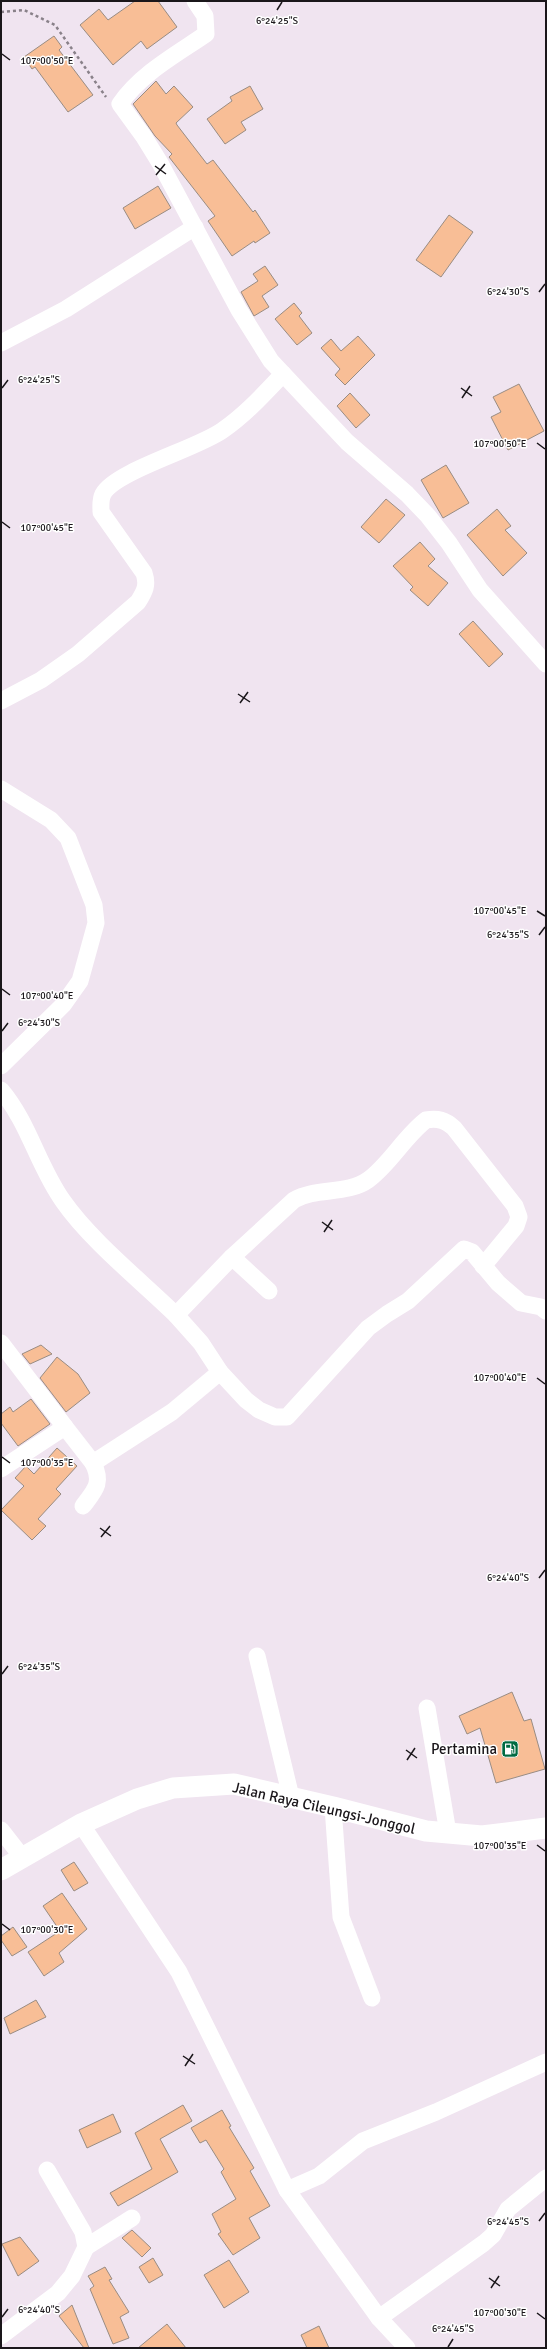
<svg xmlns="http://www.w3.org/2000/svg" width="547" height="2349" viewBox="0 0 547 2349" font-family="Signika,sans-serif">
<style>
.building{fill:#f8be96;stroke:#998c83}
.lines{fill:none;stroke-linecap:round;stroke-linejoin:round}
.path{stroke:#898189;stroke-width:2.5;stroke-dasharray:3 3;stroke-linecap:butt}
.minor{stroke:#fff;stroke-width:17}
.major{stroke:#fff;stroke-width:21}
.ticks{fill:none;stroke:#1a161a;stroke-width:1.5}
.labels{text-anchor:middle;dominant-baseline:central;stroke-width:3;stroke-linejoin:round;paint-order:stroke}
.poi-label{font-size:15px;fill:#1a161a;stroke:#fff;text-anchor:end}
.street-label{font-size:15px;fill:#1a161a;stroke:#fff}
.ticks-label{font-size:10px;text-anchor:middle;fill:#1a161a;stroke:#fff;stroke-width:3;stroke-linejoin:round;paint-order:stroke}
</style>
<rect width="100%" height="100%" fill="#f0e4f0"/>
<g class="building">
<polygon points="135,1 158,1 177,27 147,49 141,41 113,65 80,25 99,9 108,20"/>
<polygon points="54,36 62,47 59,50 93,95 68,112 35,67 32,69 24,57"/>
<polygon points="156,81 166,94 174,86 193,107 176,123 177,125 207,164 213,160 253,212 255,210 270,233 255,243 254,241 232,256 208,221 215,216 169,157 172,154 155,136 133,104"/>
<polygon points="250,86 263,109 241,122 246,130 225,144 207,119 232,101 230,97"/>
<polygon points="158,186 171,208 135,229 123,208"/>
<polygon points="449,215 473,232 441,277 416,260"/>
<polygon points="265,266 278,285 262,296 269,307 254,316 241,292 258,281 253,274"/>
<polygon points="294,303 302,313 299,316 312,333 297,345 275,319"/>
<polygon points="358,336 375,355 345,385 335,375 340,369 321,348 331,339 341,351"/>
<polygon points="519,384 544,431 508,450 491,417 501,412 493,397"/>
<polygon points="350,393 370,415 356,428 337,406"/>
<polygon points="446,465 469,503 443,518 421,480"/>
<polygon points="386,499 405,515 379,543 361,527"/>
<polygon points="497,509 511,526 505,530 527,553 503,576 467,535"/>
<polygon points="420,542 435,559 428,566 448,583 428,606 410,590 413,587 393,566"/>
<polygon points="473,621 503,654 489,667 459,634"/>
<polygon points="41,1345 52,1354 30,1364 22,1354"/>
<polygon points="57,1357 78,1374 90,1393 66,1412 40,1378"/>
<polygon points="31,1399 50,1424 18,1446 1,1423 1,1414 10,1407 13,1412"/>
<polygon points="57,1448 77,1466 56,1489 61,1494 38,1519 46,1526 32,1540 1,1510 24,1486 15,1478 26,1466 34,1474"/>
<polygon points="512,1692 524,1721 531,1719 545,1769 496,1783 480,1728 467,1734 459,1716"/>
<polygon points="74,1862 88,1883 74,1891 61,1870"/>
<polygon points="62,1893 87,1929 59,1953 64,1962 44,1976 28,1952 60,1931 43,1906"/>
<polygon points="13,1927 27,1947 12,1956 1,1940 1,1936"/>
<polygon points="36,2000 46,2017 10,2034 4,2018"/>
<polygon points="183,2105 192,2121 160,2139 178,2172 118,2206 110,2193 152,2169 135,2133"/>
<polygon points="222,2110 231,2126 229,2127 254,2168 250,2171 270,2206 249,2218 260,2238 233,2255 218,2234 221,2232 212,2214 236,2199 221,2172 224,2169 206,2140 200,2143 191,2128"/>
<polygon points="113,2114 121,2132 87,2148 79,2130"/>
<polygon points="132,2230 151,2248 142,2257 122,2238"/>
<polygon points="20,2237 39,2261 18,2276 2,2244"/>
<polygon points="153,2258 163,2275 149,2283 139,2267"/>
<polygon points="229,2260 249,2292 224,2308 204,2275"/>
<polygon points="105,2267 112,2279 109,2280 129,2312 120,2317 129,2338 113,2344 90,2289 94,2286 88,2276"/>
<polygon points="72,2305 89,2348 84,2348 59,2316"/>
<polygon points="167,2324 186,2348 138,2348"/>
<polygon points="319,2326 329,2348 307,2348 301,2335"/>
</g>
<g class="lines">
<polyline class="path" points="1,12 24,10 55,25 106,97"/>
<g class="minor">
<path d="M 195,1 L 205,16 L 206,34 C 177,54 140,74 120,104 L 144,137 L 160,163 L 239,310 L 271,361 L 347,442 L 407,494 L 428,516 L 449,543 L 480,590 L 546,664"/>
<polyline points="1,343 66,309 195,227"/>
<path d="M 1,701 L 41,680 L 78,654 L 138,602 C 145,591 148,585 144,573 L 101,512 C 101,506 100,500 103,494 C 115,471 199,448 223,430 C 245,415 264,394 283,374"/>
<polyline points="1,789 51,820 68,838 94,905 96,923 80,981 63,1005 1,1066"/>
<path d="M 1,1090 C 29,1123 38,1166 63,1201 C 90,1240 141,1281 176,1315 L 232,1257 L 294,1200 C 316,1187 347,1195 368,1180 C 390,1164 404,1137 426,1120 C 438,1118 445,1120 454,1128 L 515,1206 L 519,1217 L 516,1226 L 483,1266"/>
<polyline points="232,1257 269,1291"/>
<polyline points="176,1315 201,1343 220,1372 246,1400 259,1410 275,1417 287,1417 368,1328 387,1314 408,1301 464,1249 472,1252 498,1283 521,1303 541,1307 546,1311"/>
<polyline points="1,1343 65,1427 1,1469"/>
<polyline points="65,1427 93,1463 172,1412 220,1372"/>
<path d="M 83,1506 C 95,1490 103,1483 93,1463"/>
<polyline points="257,1656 291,1797"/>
<polyline points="427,1708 448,1833"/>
<polyline points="333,1807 341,1917 372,1998"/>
<polyline points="81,1824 179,1972 287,2190 379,2318 407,2348"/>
<polyline points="1,1830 22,1857"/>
<polyline points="287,2190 319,2176 363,2141 436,2112 546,2062"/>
<polyline points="86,2247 132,2218"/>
<polyline points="379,2318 484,2243 493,2235 508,2209 546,2178"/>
<polyline points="1,2336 58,2293 72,2276 86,2247 83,2232 47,2170"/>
</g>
<polyline class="major" points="1,1870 81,1824 137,1799 173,1788 234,1784 333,1807 426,1831 482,1836 546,1828"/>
</g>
<path class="ticks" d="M 277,10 L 282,2M 2,54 L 10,60M 155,166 L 166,174M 156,175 L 165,164M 539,292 L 545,284M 2,388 L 8,380M 461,388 L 472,396M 462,398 L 470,386M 537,443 L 545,449M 2,522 L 10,528M 238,694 L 250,702M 240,703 L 248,692M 537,911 L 545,916M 539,935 L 545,927M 2,989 L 10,995M 2,1031 L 8,1023M 322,1222 L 333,1230M 324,1232 L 332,1220M 537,1378 L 545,1384M 2,1457 L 10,1463M 100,1528 L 111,1536M 101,1537 L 110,1526M 539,1578 L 545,1570M 2,1674 L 8,1666M 406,1750 L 417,1758M 407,1760 L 415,1748M 537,1845 L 545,1851M 2,1924 L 10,1930M 183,2056 L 195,2064M 185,2066 L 193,2054M 539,2221 L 545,2213M 489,2278 L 500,2286M 491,2288 L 499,2276M 537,2313 L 545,2319M 2,2317 L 8,2309M 448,2347 L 453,2339"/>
<defs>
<symbol id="fuel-square" viewBox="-11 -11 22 22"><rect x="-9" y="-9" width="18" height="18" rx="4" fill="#006b42" stroke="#fff"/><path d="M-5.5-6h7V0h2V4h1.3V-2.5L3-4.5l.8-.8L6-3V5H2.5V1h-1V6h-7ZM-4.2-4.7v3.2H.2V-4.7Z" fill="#fff"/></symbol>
</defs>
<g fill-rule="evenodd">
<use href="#fuel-square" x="500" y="1739" width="20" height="20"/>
</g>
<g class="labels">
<g class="poi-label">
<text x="497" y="1749">Pertamina</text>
</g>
<g class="street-label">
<text transform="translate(324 1808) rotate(13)">Jalan Raya Cileungsi-Jonggol</text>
</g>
</g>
<g class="ticks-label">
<text x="277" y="24">6°24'25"S</text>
<text x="47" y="64">107°00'50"E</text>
<text x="508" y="295">6°24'30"S</text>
<text x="39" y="383">6°24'25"S</text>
<text x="500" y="447">107°00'50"E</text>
<text x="47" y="531">107°00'45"E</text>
<text x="500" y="914">107°00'45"E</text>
<text x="508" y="938">6°24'35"S</text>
<text x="47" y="999">107°00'40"E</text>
<text x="39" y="1026">6°24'30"S</text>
<text x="500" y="1381">107°00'40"E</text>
<text x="47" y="1466">107°00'35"E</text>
<text x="508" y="1581">6°24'40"S</text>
<text x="39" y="1670">6°24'35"S</text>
<text x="500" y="1849">107°00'35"E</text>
<text x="47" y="1933">107°00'30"E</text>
<text x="508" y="2225">6°24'45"S</text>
<text x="39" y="2313">6°24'40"S</text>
<text x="500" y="2316">107°00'30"E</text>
<text x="453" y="2332">6°24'45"S</text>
</g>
<rect width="547" height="2349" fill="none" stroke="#1a161a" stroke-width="4"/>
</svg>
